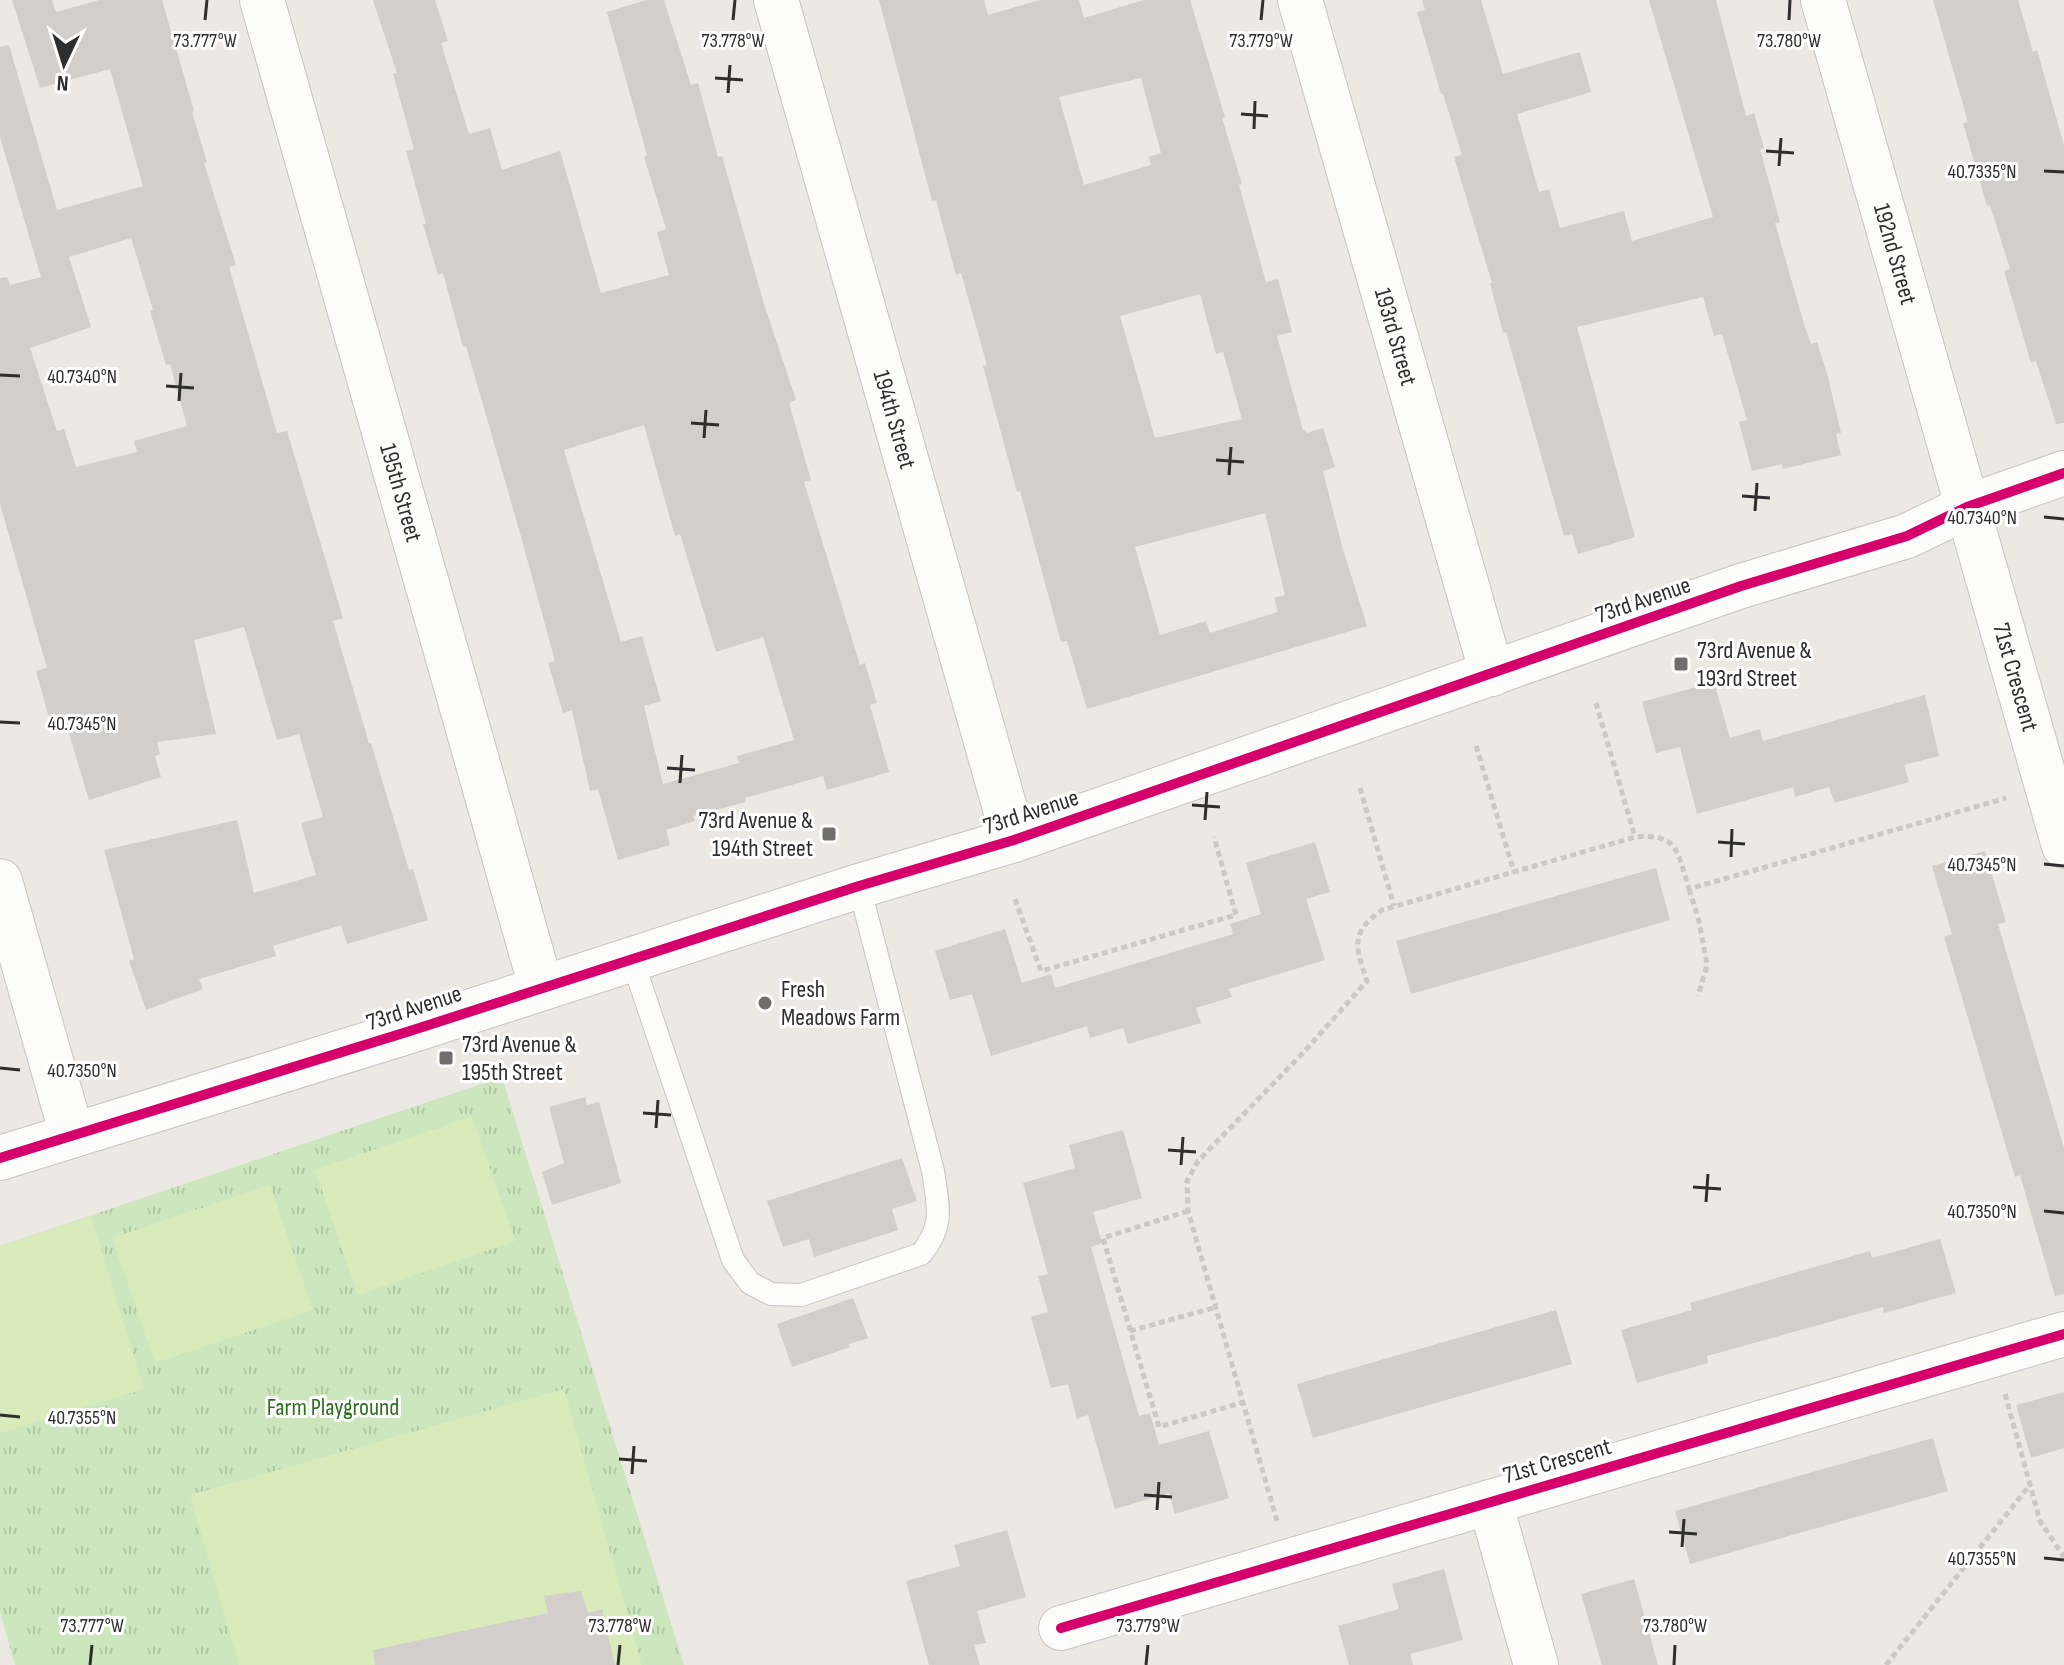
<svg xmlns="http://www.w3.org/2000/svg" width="2064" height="1665" viewBox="0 0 2064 1665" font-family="'Sofia Sans Condensed',sans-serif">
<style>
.grass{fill:url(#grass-tufts)}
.pitch{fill:#d9eabb}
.building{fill:#d1cecb;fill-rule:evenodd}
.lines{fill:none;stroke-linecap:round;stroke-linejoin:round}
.lane-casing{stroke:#c5c4c5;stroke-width:24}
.street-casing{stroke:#c5c4c5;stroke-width:46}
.secondary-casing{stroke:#c5c4c5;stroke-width:46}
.path{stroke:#c9c9c8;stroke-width:5;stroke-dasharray:6 4;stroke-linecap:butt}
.lane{stroke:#fcfcfb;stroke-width:22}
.street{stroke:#fcfcfb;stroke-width:44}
.secondary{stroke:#fcfcfb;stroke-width:44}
.cycleway-casing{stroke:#fff;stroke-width:15}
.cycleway{stroke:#d6006c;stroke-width:10}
.ticks{fill:none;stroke:#2e2e2e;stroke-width:3}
.poi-dot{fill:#706f6e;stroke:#fff;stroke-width:3}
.labels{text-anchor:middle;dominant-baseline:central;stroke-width:6;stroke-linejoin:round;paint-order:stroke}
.street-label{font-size:24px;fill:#2e2e2e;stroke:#fff}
.poi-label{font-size:24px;fill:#2e2e2e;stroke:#fff;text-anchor:start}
.park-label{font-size:24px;fill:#2c6e1b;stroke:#fff}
.ticks-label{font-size:20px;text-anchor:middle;fill:#2e2e2e;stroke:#fff;stroke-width:6;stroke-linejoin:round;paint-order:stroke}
</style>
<defs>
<pattern id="grass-tufts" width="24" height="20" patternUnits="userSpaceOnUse" patternTransform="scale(2)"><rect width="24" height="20" fill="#cee6be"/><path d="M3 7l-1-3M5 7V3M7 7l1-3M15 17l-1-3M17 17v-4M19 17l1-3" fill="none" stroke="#b1c6a4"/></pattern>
</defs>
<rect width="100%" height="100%" fill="#ece8e4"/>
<polygon class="grass" points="502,1077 684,1665 15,1665 0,1612 0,1246"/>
<g class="pitch">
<polygon points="472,1116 515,1241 358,1295 315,1170"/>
<polygon points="270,1185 313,1310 155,1363 112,1238"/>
<polygon points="91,1216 144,1389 0,1433 0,1246"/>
<polygon points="564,1389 642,1665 239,1665 190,1495"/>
</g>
<g class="building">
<path d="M 12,0 L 52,0 L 56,12 L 99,0 L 162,0 L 194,111 L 192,112 L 207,162 L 204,163 L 236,265 L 229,267 L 277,433 L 287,431 L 343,618 L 333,621 L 369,743 L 371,743 L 409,870 L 413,869 L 428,920 L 347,944 L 341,925 L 273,946 L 276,956 L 199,979 L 203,989 L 146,1010 L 129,961 L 134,959 L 104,850 L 237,820 L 254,893 L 316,875 L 301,823 L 323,817 L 299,734 L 277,740 L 244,627 L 194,640 L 216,734 L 157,742 L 160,754 L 155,756 L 161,777 L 89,800 L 64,717 L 50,721 L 36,671 L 47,668 L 0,504 L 0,278 L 7,277 L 10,285 L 41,277 L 0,137 L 0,47 L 9,45 L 57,210 L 143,186 L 110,69 L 40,88 ZM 131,238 L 153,310 L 150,311 L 166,365 L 170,364 L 187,426 L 134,441 L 137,452 L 76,467 L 64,429 L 57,431 L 30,348 L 91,327 L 69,257 Z"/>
<path d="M 373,0 L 435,0 L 448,41 L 441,43 L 469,134 L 490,128 L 502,170 L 560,151 L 601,293 L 669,275 L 657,232 L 666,229 L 644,157 L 647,155 L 607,12 L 646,0 L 664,0 L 691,85 L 698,83 L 718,157 L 722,156 L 764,304 L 796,400 L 789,403 L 811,480 L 804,482 L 860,665 L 865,663 L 877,703 L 870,705 L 889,772 L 827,790 L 823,776 L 745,798 L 746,802 L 693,816 L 695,821 L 666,830 L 670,845 L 618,860 L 598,789 L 590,791 L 572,710 L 563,713 L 548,663 L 555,661 L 520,533 L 466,346 L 463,347 L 443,273 L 438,275 L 423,224 L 426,224 L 406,151 L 414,149 L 393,74 L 397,73 ZM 644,425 L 675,536 L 680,534 L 716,652 L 763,637 L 794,740 L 737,756 L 739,763 L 663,784 L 644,706 L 661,701 L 642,636 L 621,642 L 564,450 Z"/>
<path d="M 879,0 L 984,0 L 988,15 L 1040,0 L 1079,0 L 1084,18 L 1144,0 L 1190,0 L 1225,117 L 1222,118 L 1242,184 L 1239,185 L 1266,282 L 1278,279 L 1292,332 L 1277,336 L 1303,430 L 1305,429 L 1307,433 L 1323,428 L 1335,467 L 1323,471 L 1342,546 L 1367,626 L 1087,709 L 1067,641 L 1061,642 L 1020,491 L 1017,492 L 983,366 L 987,365 L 961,273 L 956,275 L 936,200 L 932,201 ZM 1141,78 L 1161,153 L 1149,157 L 1151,165 L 1084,185 L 1059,97 ZM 1200,294 L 1216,354 L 1223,352 L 1242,419 L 1155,438 L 1120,316 ZM 1265,513 L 1285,595 L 1274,598 L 1278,612 L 1210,633 L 1206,621 L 1160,635 L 1135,547 Z"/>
<polygon points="1422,0 1481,0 1503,74 1580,52 1591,92 1517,114 1539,192 1549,189 1560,228 1624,211 1632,241 1713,217 1649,0 1716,0 1746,116 1754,113 1764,148 1760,149 1780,222 1775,223 1804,324 1811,344 1817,342 1828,377 1841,433 1836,434 1841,455 1783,469 1782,464 1752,471 1739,422 1747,420 1722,334 1714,336 1703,297 1577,327 1635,537 1578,554 1572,534 1564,536 1506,332 1503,333 1490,283 1492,283 1454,157 1462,155 1443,94 1441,94 1417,12 1425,10"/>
<polygon points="1933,0 2018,0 2033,52 2037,50 2064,145 2064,423 2056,424 2036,361 2031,363 2004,271 2010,269 1990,205 1987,206 1963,123 1968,122"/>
<polygon points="1714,682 1730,738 1760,729 1763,741 1925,695 1939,756 1904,765 1909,782 1835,803 1829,787 1795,797 1793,787 1697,814 1680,747 1656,753 1642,702"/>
<polygon points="1315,842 1330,892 1306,899 1325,960 1229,989 1232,997 1196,1008 1201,1023 1128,1044 1123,1028 1090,1038 1087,1026 991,1056 972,994 950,1000 935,951 1005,929 1022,983 1051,974 1055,988 1233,934 1230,924 1261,914 1246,863"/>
<polygon points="1985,851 2006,922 1998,924 2064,1148 2064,1294 2055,1296 2020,1175 2015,1177 1944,937 1952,934 1932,866"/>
<polygon points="1656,868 1670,920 1411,994 1396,941"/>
<polygon points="585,1097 587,1105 599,1102 621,1183 552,1205 542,1172 564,1163 549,1107"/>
<polygon points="1123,1130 1142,1198 1093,1212 1102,1243 1091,1247 1139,1416 1150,1413 1159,1445 1209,1431 1229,1498 1175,1514 1169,1493 1115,1509 1088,1415 1077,1419 1068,1384 1051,1388 1031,1317 1048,1312 1038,1276 1048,1274 1023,1183 1075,1168 1069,1145"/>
<polygon points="902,1158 917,1201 892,1209 898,1230 814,1257 809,1239 783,1247 767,1201"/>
<polygon points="1940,1239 1956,1293 1884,1313 1883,1307 1707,1356 1708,1363 1637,1383 1621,1330 1692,1310 1690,1303 1870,1251 1872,1258"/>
<polygon points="853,1298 868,1338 849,1344 850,1347 792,1367 777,1324"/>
<polygon points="1556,1310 1572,1364 1313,1438 1297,1384"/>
<polygon points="2064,1392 2064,1448 2031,1458 2016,1405"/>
<polygon points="1933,1438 1948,1491 1690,1564 1675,1511"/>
<polygon points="1007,1530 1026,1597 977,1611 986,1643 974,1645 980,1665 929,1665 906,1581 960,1566 954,1545"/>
<polygon points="1444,1569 1463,1640 1410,1654 1413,1665 1349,1665 1338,1626 1399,1609 1392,1584"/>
<polygon points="1634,1579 1658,1665 1602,1665 1581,1594"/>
<polygon points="581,1591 588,1613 602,1609 615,1665 375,1665 373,1650 548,1613 544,1596"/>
</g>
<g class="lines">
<defs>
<path id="lane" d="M 632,959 L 733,1260 L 750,1283 L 771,1294 L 801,1295 L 921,1254 C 945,1225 938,1206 933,1171 L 859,886"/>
<g id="street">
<path id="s1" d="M 262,0 L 541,987"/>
<path id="s2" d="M 776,0 L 1014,840"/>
<path id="s3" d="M 1300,0 L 1492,674"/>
<path id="s4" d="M 1823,0 L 2064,846"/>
<polyline points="0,881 72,1135"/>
<polyline points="1490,1502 1536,1665"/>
<polyline points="1061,1628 2064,1334"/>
</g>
<polyline id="secondary" points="0,1158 410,1031 859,886 1014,840 1741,586 1907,536 1967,507 2064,473"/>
</defs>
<use href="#lane" class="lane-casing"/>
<use href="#street" class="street-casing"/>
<use href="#secondary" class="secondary-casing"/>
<g class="path">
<polyline points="1596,703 1635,837"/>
<polyline points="1476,746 1514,872"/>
<polyline points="1360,788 1394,906"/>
<polyline points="1689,889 1699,921 1707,965 1698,996"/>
<polyline points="1015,899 1041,971 1236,915 1214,837"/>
<polyline points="1188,1211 1103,1238 1159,1427 1244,1402"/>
<polyline points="1130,1331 1217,1307"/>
<polyline points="2005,1394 2040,1521 2064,1557"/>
<path d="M 1277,1521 L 1188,1211 L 1187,1181 L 1198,1161 L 1303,1053 L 1367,981 C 1355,946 1350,933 1382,910 L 1635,837 C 1680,833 1677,853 1689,889 L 2006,798"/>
<polyline points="1886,1665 2030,1485"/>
</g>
<use href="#lane" class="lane"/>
<use href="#street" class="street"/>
<use href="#secondary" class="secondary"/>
<defs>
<g id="cycleway">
<polyline points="0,1158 410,1031 859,886 1014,840 1741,586 1907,536 1967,507 2064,473"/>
<polyline points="1061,1628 2064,1334"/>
</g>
</defs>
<use href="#cycleway" class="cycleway-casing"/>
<use href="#cycleway" class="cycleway"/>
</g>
<path class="ticks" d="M 205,20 L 207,0M 733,20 L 735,0M 1261,20 L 1263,0M 1789,20 L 1790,0M 715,78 L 743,80M 728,93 L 730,65M 1241,114 L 1268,116M 1254,129 L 1255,101M 1766,151 L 1794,153M 1779,166 L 1781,138M 2044,171 L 2064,172M 0,375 L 20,376M 166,386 L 194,388M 179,401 L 181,373M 691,423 L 719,425M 704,438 L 706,410M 1216,460 L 1244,462M 1229,475 L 1231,447M 1742,496 L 1770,498M 1755,511 L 1757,483M 2044,517 L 2064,519M 0,722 L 20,723M 667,768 L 695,770M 680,783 L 682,755M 1192,805 L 1220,807M 1205,820 L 1207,792M 1718,842 L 1745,844M 1731,857 L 1732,829M 2044,864 L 2064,866M 0,1068 L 20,1070M 643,1113 L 671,1115M 656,1128 L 658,1100M 1168,1150 L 1196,1152M 1181,1165 L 1183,1137M 1693,1187 L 1721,1189M 1706,1202 L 1708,1174M 2044,1211 L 2064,1213M 0,1415 L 20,1417M 619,1459 L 647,1461M 632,1474 L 634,1446M 1144,1495 L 1172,1497M 1157,1510 L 1159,1482M 1669,1532 L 1697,1534M 1682,1547 L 1684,1519M 2044,1558 L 2064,1560M 90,1665 L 92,1645M 618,1665 L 620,1645M 1146,1665 L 1148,1645M 1674,1665 L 1675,1645"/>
<g class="poi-dot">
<rect x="1673" y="656" width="16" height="16" rx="4"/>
<rect x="821" y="826" width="16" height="16" rx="4"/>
<circle cx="765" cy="1003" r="8"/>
<rect x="438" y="1050" width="16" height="16" rx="4"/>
</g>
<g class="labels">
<g class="street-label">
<text stroke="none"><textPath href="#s4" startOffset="264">192nd Street</textPath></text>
<text stroke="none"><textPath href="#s3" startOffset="350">193rd Street</textPath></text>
<text stroke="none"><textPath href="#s2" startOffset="436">194th Street</textPath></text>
<text stroke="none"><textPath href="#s1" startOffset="512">195th Street</textPath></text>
<text transform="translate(1643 600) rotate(-19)">73rd Avenue</text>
<text stroke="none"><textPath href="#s4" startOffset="704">71st Crescent</textPath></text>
<text transform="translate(1031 812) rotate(-18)">73rd Avenue</text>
<text transform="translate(414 1008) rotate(-18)">73rd Avenue</text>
<text transform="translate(1557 1461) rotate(-16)">71st Crescent</text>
</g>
<g class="poi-label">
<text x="1697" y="650">73rd Avenue &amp;<tspan x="1697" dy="28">193rd Street</tspan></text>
<text x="813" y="820" text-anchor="end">73rd Avenue &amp;<tspan x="813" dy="28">194th Street</tspan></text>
<text x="781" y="989">Fresh<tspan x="781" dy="28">Meadows Farm</tspan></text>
<text x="462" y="1044">73rd Avenue &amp;<tspan x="462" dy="28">195th Street</tspan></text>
</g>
<g class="park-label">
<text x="333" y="1407">Farm Playground</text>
</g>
</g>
<g class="ticks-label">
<text x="205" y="47">73.777°W</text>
<text x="733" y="47">73.778°W</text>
<text x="1261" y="47">73.779°W</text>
<text x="1789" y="47">73.780°W</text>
<text x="1982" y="178">40.7335°N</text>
<text x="82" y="383">40.7340°N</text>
<text x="1982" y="524">40.7340°N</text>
<text x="82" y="730">40.7345°N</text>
<text x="1982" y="871">40.7345°N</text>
<text x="82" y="1077">40.7350°N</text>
<text x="1982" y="1218">40.7350°N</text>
<text x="82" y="1424">40.7355°N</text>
<text x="1982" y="1565">40.7355°N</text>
<text x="92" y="1632">73.777°W</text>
<text x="620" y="1632">73.778°W</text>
<text x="1148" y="1632">73.779°W</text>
<text x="1675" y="1632">73.780°W</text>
</g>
<g transform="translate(64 64) rotate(184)" stroke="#ffffff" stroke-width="6" paint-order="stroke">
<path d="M0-6L14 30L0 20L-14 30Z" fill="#2e2e2e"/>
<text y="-12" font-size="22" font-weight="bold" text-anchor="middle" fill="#2e2e2e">N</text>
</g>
</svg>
